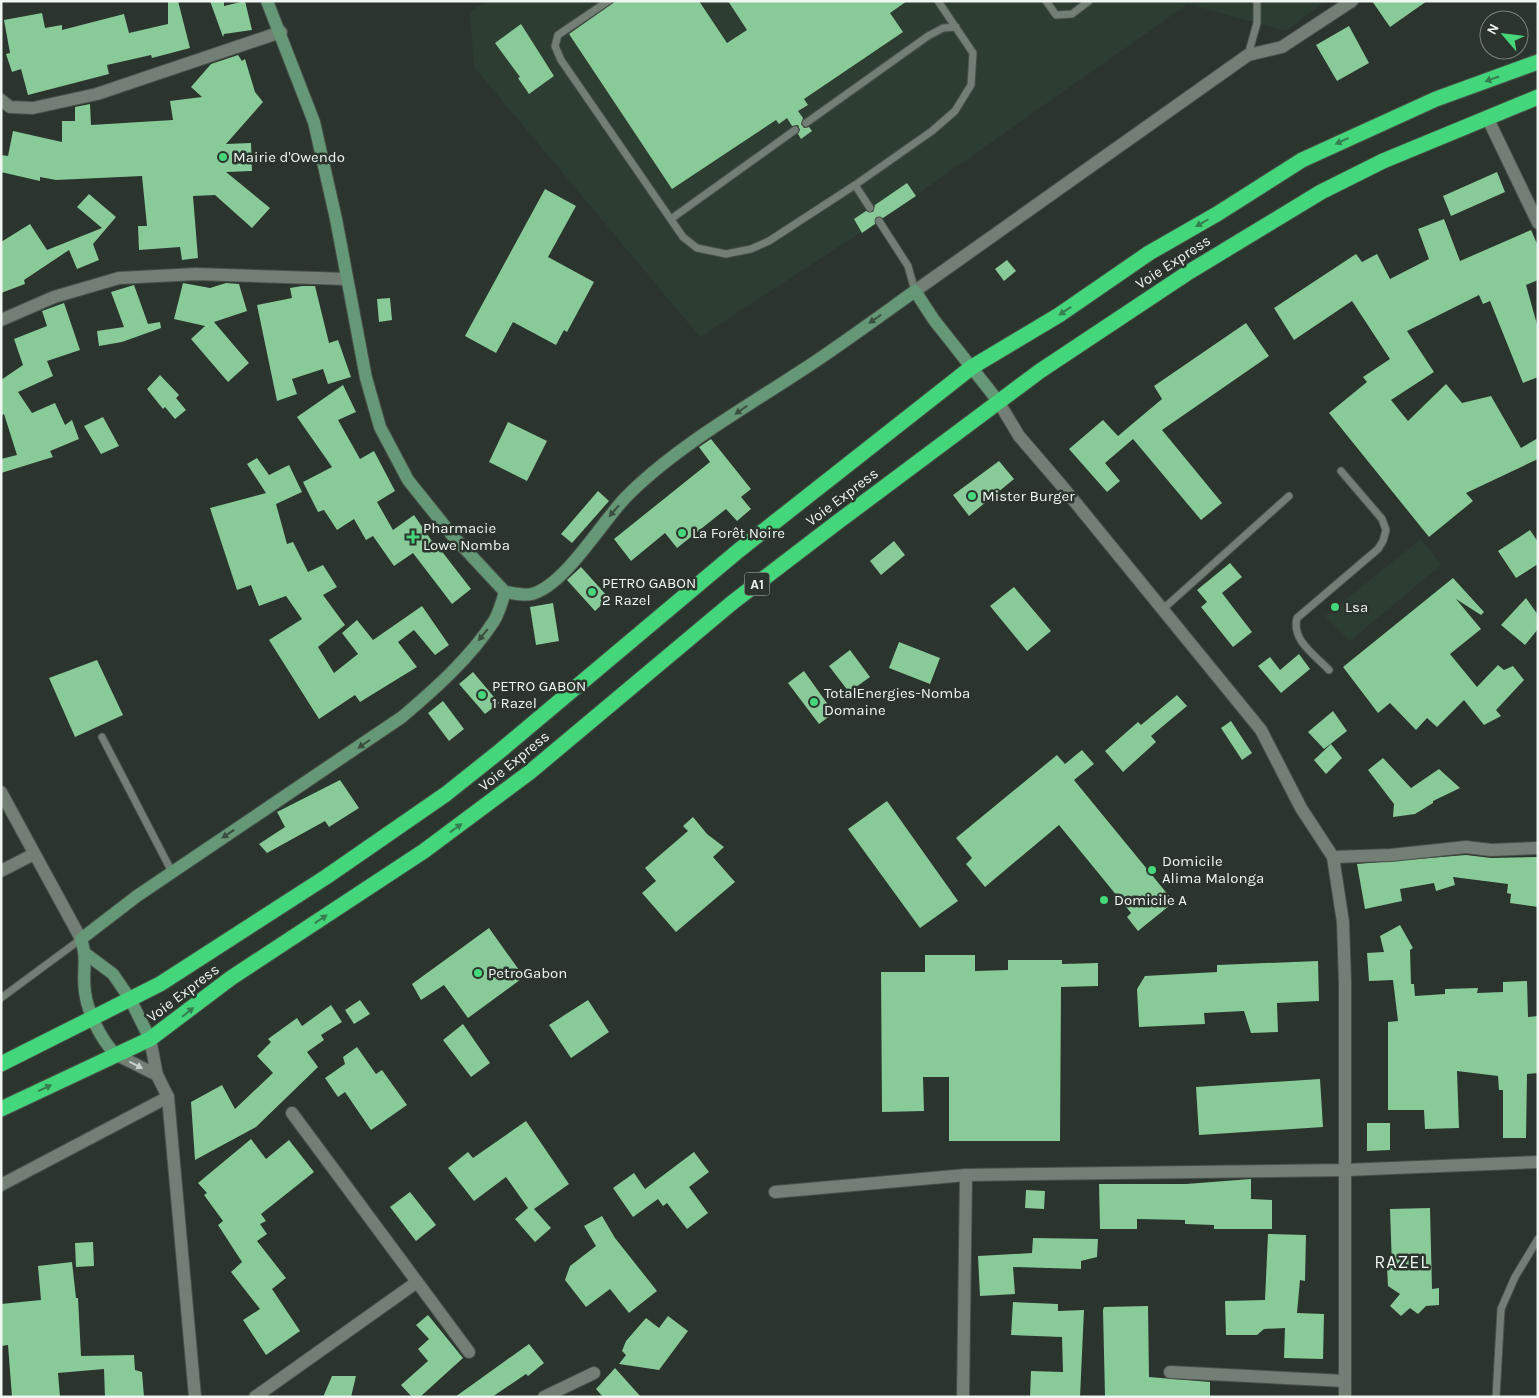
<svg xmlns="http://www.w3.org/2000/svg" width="1539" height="1398" viewBox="0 0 1539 1398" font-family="Karla,sans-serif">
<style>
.built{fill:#2e3d31}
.building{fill:#88ca98}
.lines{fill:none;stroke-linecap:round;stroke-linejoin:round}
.lane-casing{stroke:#48504a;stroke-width:9}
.street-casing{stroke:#48504a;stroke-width:14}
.secondary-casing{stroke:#48504a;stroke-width:14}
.highway-casing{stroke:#48504a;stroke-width:17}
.lane{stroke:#737e75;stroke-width:7}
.street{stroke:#737e75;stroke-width:12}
.secondary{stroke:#659876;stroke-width:12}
.highway{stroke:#44d67a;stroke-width:15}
.oneway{fill:#367d50}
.oneway2{fill:#3a4d3f}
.oneway3{fill:#cad1cb}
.poi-dot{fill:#45d77a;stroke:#2b342d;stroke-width:2}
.labels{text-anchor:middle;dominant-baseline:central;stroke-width:5;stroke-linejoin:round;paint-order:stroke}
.shield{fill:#2b342d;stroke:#b4bbb6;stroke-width:1}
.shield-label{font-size:14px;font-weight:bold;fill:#eff5f0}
.poi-label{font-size:15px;fill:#eff5f0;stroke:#2b342d;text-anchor:start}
.street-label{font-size:15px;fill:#eff5f0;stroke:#2b342d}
.quarter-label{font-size:18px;letter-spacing:1px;fill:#eff5f0;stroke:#2b342d}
</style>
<rect width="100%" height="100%" fill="#2b342d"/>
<g class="built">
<polygon points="486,1 1325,1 1286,31 1188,4 892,212 700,337 474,67 470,12"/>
<polygon points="1421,539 1441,565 1350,641 1325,616"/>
</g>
<g class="building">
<polygon points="168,1 178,1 190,48 152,58 151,55 107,65 109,74 28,95 21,69 12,72 6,54 10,53 4,20 42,13 45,28 62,25 62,30 124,14 129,33 168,24"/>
<polygon points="210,1 224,1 224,6 245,1 252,30 224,34 223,37"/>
<polygon points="616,1 699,1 727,43 747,30 728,1 907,1 890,13 903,32 804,99 808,105 798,111 803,118 801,124 804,128 809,127 812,131 801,139 798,134 800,130 798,125 792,126 787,118 779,124 776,120 672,189 569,34"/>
<polygon points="1372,1 1427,1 1390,27"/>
<polygon points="521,24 554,76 529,94 518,78 520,77 495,43"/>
<polygon points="1349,26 1369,63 1337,81 1316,45"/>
<polygon points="238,55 242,61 245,59 255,92 263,102 226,144 251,143 252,171 226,172 270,208 252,228 215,195 193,196 198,258 182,260 180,247 139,250 138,226 147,226 142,176 56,180 40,177 40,181 1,172 1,155 8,156 13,131 62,142 62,121 75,121 75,107 90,104 91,125 173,120 170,101 202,97 191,87 211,64"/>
<polygon points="1497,172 1505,192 1451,216 1443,196"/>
<polygon points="907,183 916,196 883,218 876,217 875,224 862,233 854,219 866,211 873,212 875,205"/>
<polygon points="545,189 576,206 548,257 594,282 567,332 564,330 556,345 513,322 496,353 465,336"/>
<polygon points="89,194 116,217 93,244 99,260 77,269 69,250 24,280 25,284 1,293 1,242 30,224 47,250 102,228 77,207"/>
<polygon points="1444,219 1460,261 1531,230 1538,246 1538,280 1526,285 1538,328 1538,377 1523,383 1490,301 1483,304 1479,295 1407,331 1434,372 1391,400 1408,421 1446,384 1462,403 1491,396 1521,448 1538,438 1538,459 1466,493 1473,501 1429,537 1329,413 1367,382 1363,377 1390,359 1352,301 1294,340 1274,308 1356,254 1362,262 1377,254 1390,279 1429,259 1418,229"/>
<polygon points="1007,260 1016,271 1004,281 995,269"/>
<polygon points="183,283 210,288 226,283 239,284 247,311 214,322 249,363 228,382 191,339 205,326 174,319"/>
<polygon points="134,285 148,324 160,322 161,328 122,342 99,346 97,331 124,327 111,292"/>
<polygon points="302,286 315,286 329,343 338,340 351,377 328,384 323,369 292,379 297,394 277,401 257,305 292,298 290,288"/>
<polygon points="390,298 392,320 379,322 377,299"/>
<polygon points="64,303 80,350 47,361 53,376 18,392 32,413 55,403 65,425 72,420 79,439 50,451 53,457 1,473 1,459 17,455 4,414 1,416 1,380 23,365 14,339 47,326 42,311"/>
<polygon points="1246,323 1269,356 1162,430 1222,503 1201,520 1133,439 1105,463 1120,481 1107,492 1069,449 1103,420 1118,436 1162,399 1154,386"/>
<polygon points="160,375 179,395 176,398 186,410 175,419 165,407 163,409 147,389"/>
<polygon points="343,385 356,412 338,420 360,459 374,451 395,491 377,502 393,530 414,515 438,550 440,549 471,589 452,604 413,553 394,566 373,536 366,540 354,519 337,530 324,510 318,512 303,482 332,467 297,417"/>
<polygon points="103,417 119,446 101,454 84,426"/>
<polygon points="508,422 547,441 527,481 489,462"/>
<polygon points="711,439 751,489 741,497 751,509 737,521 726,509 677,548 665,533 631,561 614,539 710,462 699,447"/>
<polygon points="257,458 269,475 289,465 302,492 276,504 287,544 293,542 308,572 323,565 337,587 323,595 345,625 318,647 334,673 358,654 342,633 357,620 373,640 422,606 449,645 435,655 414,630 398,642 417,667 360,702 355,695 319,719 269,640 302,619 286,596 259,606 251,585 237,590 210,508 266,493 247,464"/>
<polygon points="999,461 1014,479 969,516 953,495"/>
<polygon points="598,491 609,501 572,543 561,534"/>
<polygon points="1530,530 1538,542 1538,564 1516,578 1498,551"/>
<polygon points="894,541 905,555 881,575 870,561"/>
<polygon points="1230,563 1242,577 1222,593 1252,632 1233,647 1201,607 1207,602 1197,590"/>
<polygon points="581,567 609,598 595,611 567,580"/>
<polygon points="1453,578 1484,612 1481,615 1456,599 1481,629 1450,654 1477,687 1498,665 1504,670 1513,666 1524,680 1496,710 1501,716 1484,725 1464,700 1437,727 1427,718 1416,730 1390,703 1378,713 1343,667"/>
<polygon points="1014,587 1051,631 1027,651 990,606"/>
<polygon points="1526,598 1538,615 1538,629 1525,645 1501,625"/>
<polygon points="553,603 559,641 536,645 530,607"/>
<polygon points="899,642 940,658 930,684 889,668"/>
<polygon points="850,650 870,677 849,692 829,666"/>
<polygon points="1299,654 1310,669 1281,693 1258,666 1270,657 1280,670"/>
<polygon points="97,660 123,715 75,737 49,678"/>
<polygon points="804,671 834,713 819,724 788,683"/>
<polygon points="473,672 499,703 485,714 459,684"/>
<polygon points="1177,695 1187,706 1151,736 1156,742 1123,772 1105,751 1138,722 1141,725"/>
<polygon points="443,701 464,729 449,741 428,713"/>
<polygon points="1333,711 1347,731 1324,749 1308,732"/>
<polygon points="1231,721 1252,753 1242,760 1221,728"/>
<polygon points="1331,744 1342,758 1326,774 1314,760"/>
<polygon points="1082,750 1094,764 1074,780 1174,902 1138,931 1127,917 1131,913 1059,825 985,887 966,864 972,858 956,838 1057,755 1065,764"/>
<polygon points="1383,758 1411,788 1439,769 1460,788 1433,801 1433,803 1415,814 1393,817 1394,804 1368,770"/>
<polygon points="340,780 359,808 329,827 325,821 267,853 259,844 285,827 277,812"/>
<polygon points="887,801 958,901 920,928 848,829"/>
<polygon points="693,817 707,834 724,847 713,857 735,882 676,932 642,893 656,881 645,868 688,831 683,826"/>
<polygon points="1466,855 1491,858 1537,857 1538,907 1510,903 1511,894 1507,893 1508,884 1453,877 1455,885 1436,891 1434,883 1400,889 1402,901 1365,909 1357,864"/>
<polygon points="1400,925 1413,948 1410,950 1411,984 1414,984 1415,996 1445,994 1445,989 1478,988 1477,993 1503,992 1503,982 1527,981 1528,1017 1538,1016 1538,1073 1527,1074 1526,1138 1503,1138 1503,1090 1499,1090 1498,1076 1457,1071 1459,1128 1425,1129 1424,1110 1388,1110 1388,1022 1398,1021 1393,980 1369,981 1367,953 1384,952 1380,936"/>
<polygon points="489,928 524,977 468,1018 444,985 421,1000 412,984"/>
<polygon points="925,955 975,955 975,971 1008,970 1008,960 1062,960 1062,964 1098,963 1098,986 1061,987 1060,1141 949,1141 949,1077 923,1077 924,1111 882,1112 881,972 925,972"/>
<polygon points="1318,961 1319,1001 1277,1003 1278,1032 1251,1033 1244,1011 1204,1013 1205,1024 1139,1027 1137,989 1145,976 1217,972 1217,965"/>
<polygon points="360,1000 370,1014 354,1024 345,1010"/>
<polygon points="588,1000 609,1032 571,1058 549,1025"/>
<polygon points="331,1005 342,1022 321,1035 324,1040 307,1052 318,1067 256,1127 195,1160 191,1102 222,1085 235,1109 273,1073 257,1056 271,1042 268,1039 297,1018 302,1026"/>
<polygon points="463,1024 490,1063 471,1077 443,1040"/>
<polygon points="357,1047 376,1074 382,1070 407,1105 371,1130 345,1092 338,1097 325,1078 345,1064 343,1057"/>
<polygon points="1320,1079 1323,1127 1199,1135 1196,1087"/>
<polygon points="526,1121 569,1184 534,1209 551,1228 535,1242 515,1219 528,1208 506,1177 474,1201 448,1168 468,1152 473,1158"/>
<polygon points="1367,1123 1390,1123 1390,1150 1367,1151"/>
<polygon points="251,1139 266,1159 289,1140 314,1172 261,1214 266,1221 260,1224 267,1234 257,1241 286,1278 272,1289 300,1331 266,1355 243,1320 260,1309 231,1272 242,1262 218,1225 223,1221 204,1195 207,1193 198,1183"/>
<polygon points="694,1152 709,1172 689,1187 708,1213 687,1229 667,1203 663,1206 658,1199 633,1217 613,1188 634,1173 645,1189"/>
<polygon points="1251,1179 1251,1199 1272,1200 1272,1229 1214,1229 1214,1225 1185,1224 1185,1220 1137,1219 1137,1229 1100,1229 1099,1184 1186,1184"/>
<polygon points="1026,1190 1045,1191 1044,1209 1025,1208"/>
<polygon points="410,1192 436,1225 416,1241 390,1207"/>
<polygon points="1430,1208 1432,1289 1439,1288 1439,1305 1426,1306 1418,1314 1410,1308 1401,1316 1390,1306 1400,1294 1388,1286 1387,1267 1392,1267 1390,1209"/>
<polygon points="602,1216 615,1238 657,1291 629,1313 610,1289 586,1307 565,1280 570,1266 596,1246 584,1226"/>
<polygon points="1268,1234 1306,1235 1305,1281 1300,1280 1297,1313 1324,1314 1323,1359 1284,1358 1285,1328 1264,1329 1257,1335 1226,1335 1225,1301 1265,1300"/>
<polygon points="1033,1238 1098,1239 1097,1257 1081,1261 1081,1269 1013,1267 1015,1294 980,1296 978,1256 1032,1253"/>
<polygon points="93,1242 94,1266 76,1267 75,1243"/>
<polygon points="72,1262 76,1298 78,1298 81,1356 134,1355 135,1370 142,1372 144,1397 105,1397 104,1369 58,1373 60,1397 12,1397 8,1345 1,1346 1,1304 41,1300 38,1266"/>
<polygon points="1013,1302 1058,1304 1058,1311 1084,1310 1080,1397 1030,1397 1031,1371 1063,1372 1062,1337 1011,1335"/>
<polygon points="1148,1306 1149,1377 1210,1382 1210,1397 1105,1397 1103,1310 1104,1307"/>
<polygon points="428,1315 463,1358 420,1397 412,1397 401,1385 428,1361 418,1349 429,1339 416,1325"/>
<polygon points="668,1316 688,1331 659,1370 619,1364 626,1355 622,1351 626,1341 646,1318 659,1328"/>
<polygon points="529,1344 544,1363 528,1376 526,1374 492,1397 455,1397"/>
<polygon points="615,1368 641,1397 603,1397 596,1389"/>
<polygon points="332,1376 356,1376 351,1397 323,1397"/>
</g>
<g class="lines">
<defs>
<g id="lane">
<polyline points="608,1 558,35 555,46 561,60 683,237 697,248 726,254 751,249 769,241 855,185 932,131 955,111 971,85 973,53 938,1"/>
<polyline points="1046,1 1056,15 1072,14 1089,1"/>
<polyline points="1248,55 1257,23 1257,1"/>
<polyline points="806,123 928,36 943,28 956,27"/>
<polyline points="855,185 870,208"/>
<polyline points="671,219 795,130"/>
<polyline points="879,221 908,266 915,291"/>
<polyline points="1163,609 1289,496"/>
<path d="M 1329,670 C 1315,655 1291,640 1297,618 L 1378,549 L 1383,541 L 1386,530 L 1382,519 L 1341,471"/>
<polyline points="102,737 172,872"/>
<polyline points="1,998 81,939"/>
<polyline points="1496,1397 1501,1309 1515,1277 1538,1239"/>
</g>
<g id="street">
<polyline points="1,100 10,107 33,108 97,94 281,32"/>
<polyline points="1487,117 1538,223"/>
<polyline points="915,291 1248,55 1282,47 1352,1"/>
<polyline points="1,320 54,297 119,278 196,274 347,279"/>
<polyline points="998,401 1019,436 1062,486 1261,730 1301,808 1333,857 1343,922 1345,983 1345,1397"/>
<polyline points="1,792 81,939"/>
<polyline points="1333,857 1391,855 1466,847 1491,850 1538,848"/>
<polyline points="1,871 34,854"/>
<polyline points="150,1039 157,1075 168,1097 195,1397"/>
<polyline points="115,1054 157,1075"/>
<polyline points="292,1113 469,1352"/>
<polyline points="1,1185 168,1097"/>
<polyline points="775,1192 966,1175 1346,1170 1538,1162"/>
<polyline points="1170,1372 1345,1381"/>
<polyline points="255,1397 417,1282"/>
<polyline points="544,1397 594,1373"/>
<polyline points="963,1397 966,1175"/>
</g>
<g id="secondary">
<path d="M 267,1 L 314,122 L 336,219 L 366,378 L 380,427 L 408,480 L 452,535 L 505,592 C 513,593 524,596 532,594 C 565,585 601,523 626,497 C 676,446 750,405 810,365 C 846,341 880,316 915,291 L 934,320 L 998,401"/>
<polyline points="86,954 113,974 130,999 150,1039"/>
<path d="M 115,1054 C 101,1039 88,1014 85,992 C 82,972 88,960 81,939 L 137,896 L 402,717 C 435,689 470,658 494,621 C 499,613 502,602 505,592"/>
</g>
<g id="highway">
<polyline points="1,1064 160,984 326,877 446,794 500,751 738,551 972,367 1059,315 1149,253 1217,214 1302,160 1436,99 1538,62"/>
<polyline points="1,1109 150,1039 231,978 424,851 530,772 733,602 835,524 1040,371 1189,272 1321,192 1383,161 1538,97"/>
</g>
</defs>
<use href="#lane" class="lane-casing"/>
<use href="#street" class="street-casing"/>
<use href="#secondary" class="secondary-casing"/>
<use href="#highway" class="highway-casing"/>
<use href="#lane" class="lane"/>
<use href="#street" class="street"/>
<use href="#secondary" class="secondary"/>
<use href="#highway" class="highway"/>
</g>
<defs><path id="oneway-solid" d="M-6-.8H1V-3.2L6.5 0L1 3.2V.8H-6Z" transform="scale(1.25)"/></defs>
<g class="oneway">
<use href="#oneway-solid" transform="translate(1492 79) rotate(161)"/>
<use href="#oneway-solid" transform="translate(1342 141) rotate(155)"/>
<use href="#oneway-solid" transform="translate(1202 223) rotate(150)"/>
<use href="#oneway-solid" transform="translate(1065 311) rotate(146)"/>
<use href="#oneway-solid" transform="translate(456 828) rotate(-36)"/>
<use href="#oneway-solid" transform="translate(321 919) rotate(-33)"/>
<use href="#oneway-solid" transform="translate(188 1012) rotate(-39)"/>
<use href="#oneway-solid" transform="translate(45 1088) rotate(-25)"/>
</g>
<g class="oneway2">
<use href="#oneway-solid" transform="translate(875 319) rotate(145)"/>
<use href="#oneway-solid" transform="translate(741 410) rotate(145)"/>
<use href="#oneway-solid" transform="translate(614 511) rotate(131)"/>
<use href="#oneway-solid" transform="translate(483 635) rotate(129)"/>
<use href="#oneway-solid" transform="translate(364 744) rotate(145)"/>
<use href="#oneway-solid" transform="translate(228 834) rotate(146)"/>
</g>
<use class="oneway3" href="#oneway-solid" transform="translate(136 1065) rotate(27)"/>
<g class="poi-dot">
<circle cx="223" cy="157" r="5"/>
<circle cx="972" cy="496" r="5"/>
<circle cx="682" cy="533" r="5"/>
<path d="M410.5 529.5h5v5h5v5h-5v5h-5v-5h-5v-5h5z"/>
<circle cx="592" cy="592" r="5"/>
<circle cx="1335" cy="607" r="5"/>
<circle cx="482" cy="695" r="5"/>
<circle cx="814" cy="702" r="5"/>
<circle cx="1152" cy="870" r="5"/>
<circle cx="1104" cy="900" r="5"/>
<circle cx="478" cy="973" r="5"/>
</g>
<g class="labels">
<rect class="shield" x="744.5" y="572.5" width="25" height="23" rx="4"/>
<g class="shield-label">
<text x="757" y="584">A1</text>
</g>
<g class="poi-label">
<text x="233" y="157">Mairie d'Owendo</text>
<text x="982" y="496">Mister Burger</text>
<text x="423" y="528">Pharmacie<tspan x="423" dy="17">Lowe Nomba</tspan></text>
<text x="692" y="533">La Forêt Noire</text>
<text x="602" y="583">PETRO GABON<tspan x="602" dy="17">2 Razel</tspan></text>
<text x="1345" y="607">Lsa</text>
<text x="492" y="686">PETRO GABON<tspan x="492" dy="17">1 Razel</tspan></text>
<text x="824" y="693">TotalEnergies-Nomba<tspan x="824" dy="17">Domaine</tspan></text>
<text x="1162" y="861">Domicile<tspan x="1162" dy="17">Alima Malonga</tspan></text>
<text x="1114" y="900">Domicile A</text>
<text x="488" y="973">PetroGabon</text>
</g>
<g class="street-label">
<text transform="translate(1173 262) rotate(-33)">Voie Express</text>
<text transform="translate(842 497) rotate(-37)">Voie Express</text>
<text transform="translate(514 761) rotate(-39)">Voie Express</text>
<text transform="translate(183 993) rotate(-37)">Voie Express</text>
</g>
<g class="quarter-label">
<text x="1402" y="1262">RAZEL</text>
</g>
</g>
<rect width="1539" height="1398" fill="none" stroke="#eff5f0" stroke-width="5"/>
<g transform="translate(1504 35) rotate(298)"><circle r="24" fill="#2b342d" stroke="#79817b"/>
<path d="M0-4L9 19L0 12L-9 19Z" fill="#45d77a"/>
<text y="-8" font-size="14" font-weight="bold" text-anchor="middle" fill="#eff5f0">N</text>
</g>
</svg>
